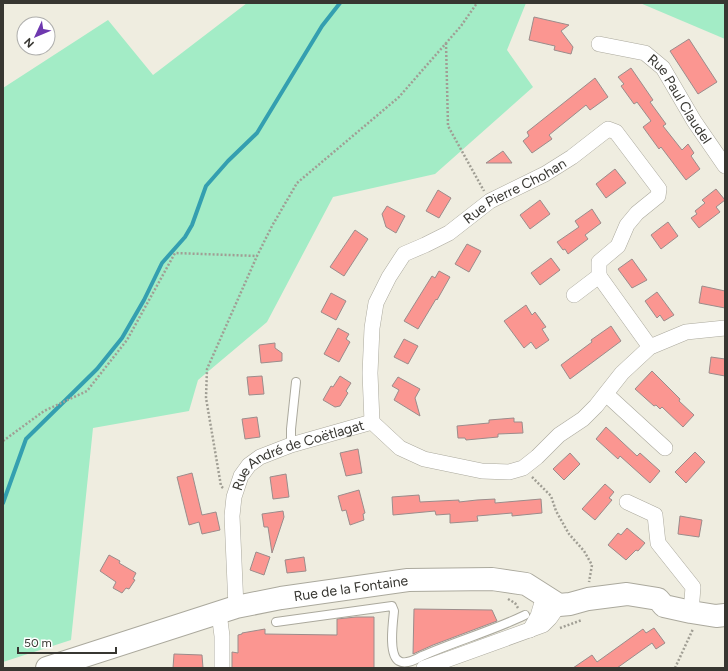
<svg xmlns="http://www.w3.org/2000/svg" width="728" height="671" viewBox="0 0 728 671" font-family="Figtree,sans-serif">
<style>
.green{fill:#a3ecc6}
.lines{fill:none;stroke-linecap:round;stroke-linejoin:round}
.stream{stroke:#349fb0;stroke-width:4}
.building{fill:#fb9691;stroke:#9b8c8b}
.service-casing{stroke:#aba99d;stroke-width:10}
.minor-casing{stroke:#aba99d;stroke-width:16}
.secondary-casing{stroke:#aba99d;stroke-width:24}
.path{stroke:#a09e94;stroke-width:2.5;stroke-dasharray:2 2;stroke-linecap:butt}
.service{stroke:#fff;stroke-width:8}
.minor{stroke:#fff;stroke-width:15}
.secondary{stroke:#fff;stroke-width:22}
.labels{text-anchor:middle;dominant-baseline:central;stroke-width:4;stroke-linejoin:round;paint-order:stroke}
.street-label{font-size:14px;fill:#373631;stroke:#fff}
</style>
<rect width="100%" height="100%" fill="#efede0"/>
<g class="green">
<polygon points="247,3 526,3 507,50 533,87 435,174 333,197 267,322 198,380 189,411 93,428 71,640 3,662 3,88 108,20 153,75"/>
<polygon points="640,3 725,3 725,39"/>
</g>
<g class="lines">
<polyline class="stream" points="3,503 26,439 97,369 122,338 144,300 162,263 185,237 192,225 206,186 228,161 257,133 322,26 340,3"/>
</g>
<g class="building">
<polygon points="534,17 569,25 561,31 573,47 571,54 554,50 555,46 529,40"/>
<polygon points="689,39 717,82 698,94 670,51"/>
<polygon points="631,68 653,100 650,102 666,124 663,126 682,150 688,144 694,153 691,156 700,169 686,180 661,147 659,149 643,127 651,121 637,102 634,104 621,86 624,84 618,77"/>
<polygon points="595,78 608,97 590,110 586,105 549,135 552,139 532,153 523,141 529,136 527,132"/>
<polygon points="503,151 512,163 486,163"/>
<polygon points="615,169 626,183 606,198 596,184"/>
<polygon points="716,189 725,200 716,207 720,212 699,228 691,218 697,214 695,211 705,203 702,200"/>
<polygon points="438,190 451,198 439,218 426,211"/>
<polygon points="540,200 550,214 530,229 520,215"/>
<polygon points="387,206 405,216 396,233 386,227 382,214"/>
<polygon points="592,209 601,223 585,235 588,239 568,254 565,249 563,250 557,242 579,227 575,221"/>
<polygon points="668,222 678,236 661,249 651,235"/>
<polygon points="355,230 368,239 344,276 330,267"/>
<polygon points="467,244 481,251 469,272 455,264"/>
<polygon points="551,258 560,270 540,285 531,273"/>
<polygon points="632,259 647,280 632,288 618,269"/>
<polygon points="439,271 450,277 437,300 436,299 418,329 404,321 432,276 435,278"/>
<polygon points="702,286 725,291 725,308 699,303"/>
<polygon points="657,292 674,315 664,321 660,315 657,318 645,301"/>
<polygon points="331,293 346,301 336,320 321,312"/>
<polygon points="526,305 532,315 535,312 546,327 542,329 549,340 536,349 531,342 524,348 504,321"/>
<polygon points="611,326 621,341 570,379 561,365 592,342 591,340"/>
<polygon points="338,328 349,334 346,339 350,342 339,362 324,354"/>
<polygon points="404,339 418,346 408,364 394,357"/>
<polygon points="275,343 275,348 282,353 282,361 261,363 259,345"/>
<polygon points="711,357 725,359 725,376 709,373"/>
<polygon points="652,371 680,399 679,401 694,415 683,427 662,407 660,409 656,405 654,406 635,389"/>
<polygon points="262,376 264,394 249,395 247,377"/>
<polygon points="340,376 351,383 346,391 348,393 340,406 335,407 323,400 331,386 333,387"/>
<polygon points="398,377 420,389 415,398 420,416 394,400 399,390 392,386"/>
<polygon points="257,417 260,437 245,439 242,419"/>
<polygon points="514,418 514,422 522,422 523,433 498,434 498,437 466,440 465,438 458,438 457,426 489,423 489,420"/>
<polygon points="606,427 637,456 640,453 660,471 650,483 620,456 618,459 596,439"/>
<polygon points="358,449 362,473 346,476 340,453"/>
<polygon points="695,452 705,462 686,483 675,472"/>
<polygon points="570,453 580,464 564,480 553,469"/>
<polygon points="192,473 202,515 216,512 220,530 202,534 199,522 189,525 177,477"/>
<polygon points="286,474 289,497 273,499 270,477"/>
<polygon points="605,484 614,492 609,498 612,500 595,520 582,509"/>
<polygon points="359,490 365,513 363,514 364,520 350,525 346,510 342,511 338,496"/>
<polygon points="419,495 420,502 459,500 459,502 477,500 495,499 495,503 541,499 542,513 512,516 512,513 477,516 478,521 450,523 450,514 436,515 435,511 393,515 392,497"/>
<polygon points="283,511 284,517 272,553 268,527 264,527 262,514"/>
<polygon points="680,516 702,520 699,537 678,534"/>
<polygon points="627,528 645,543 638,551 636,550 626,560 608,545 618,533 621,535"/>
<polygon points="256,552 270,557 264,575 250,570"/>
<polygon points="109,555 120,561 119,563 136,573 133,579 135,580 129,589 126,588 122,593 113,588 116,582 100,571"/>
<polygon points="304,557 306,571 287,573 285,560"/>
<polygon points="414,609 492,610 497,621 433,645 413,654"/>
<polygon points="356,617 374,617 374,668 232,668 232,652 238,653 238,635 242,634 242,633 265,629 265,634 337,635 337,619"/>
<polygon points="654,628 665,643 656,649 652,643 617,668 573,668 592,655 597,662 643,629 646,633"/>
<polygon points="174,654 202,655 203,668 173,668"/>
</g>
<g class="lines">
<defs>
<g id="service">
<polyline points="291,445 291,429 296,382"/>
<path d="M 276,622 L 392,606 L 394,611 C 393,622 388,655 399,661 C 405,665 417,659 422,656 C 456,641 492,631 525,615"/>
</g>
<g id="minor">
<path id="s1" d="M 599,44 L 645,53 L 663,68 L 694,121 L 725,166"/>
<polyline points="599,276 650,347"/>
<polyline points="606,394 665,448"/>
<path id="s2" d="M 372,422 L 370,373 L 372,328 L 376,303 L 389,277 L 404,254 L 425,245 L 449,233 L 490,201 L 545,174 L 572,157 L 608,129 L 616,132 L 659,189 L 658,196 L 637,213 L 627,225 L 618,246 L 599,262 L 599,276 L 574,295"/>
<polyline points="627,502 655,515 658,543 693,587 691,612"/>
<path id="s3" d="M 236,607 L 232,516 L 234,497 L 241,476 L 249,465 L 260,457 L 291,445 L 372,422 L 400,448 L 424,459 L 482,471 L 509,472 L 523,468 L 537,457 L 559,435 L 583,419 L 596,406 L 622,373 L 650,347 L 686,332 L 725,328"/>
<polyline points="219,613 222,636 222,668"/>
<polyline points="530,630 538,616 544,596"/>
<polyline points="424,668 543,625 550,618 559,605"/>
</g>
<g id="secondary">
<path id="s4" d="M 47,668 L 236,607 L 281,598 L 408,580 L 492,579 L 526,584 L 559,605 L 570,604 L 588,599 L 627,594 L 658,599 L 664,606 L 691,612 L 716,616 L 725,615"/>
</g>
</defs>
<use href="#service" class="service-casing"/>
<use href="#minor" class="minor-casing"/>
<use href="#secondary" class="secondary-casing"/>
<g class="path">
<polyline points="446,43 448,126 484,191"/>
<polyline points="3,441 44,411 87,391 127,340 175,253 257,256"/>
<polyline points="532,477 551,496 556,511 569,534 584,551 592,565 589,582"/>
<polyline points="223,488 221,486 206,398 207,369 257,256 272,226 297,183 399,97 461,26 477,3"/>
<polyline points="508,599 515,603 518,608"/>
<polyline points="560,628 582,620"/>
<polyline points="675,668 693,629"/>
</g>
<use href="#service" class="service"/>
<use href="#minor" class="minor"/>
<use href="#secondary" class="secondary"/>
</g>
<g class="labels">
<g class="street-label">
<text stroke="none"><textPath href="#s1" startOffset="105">Rue Paul Claudel</textPath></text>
<text stroke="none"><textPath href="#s2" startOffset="304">Rue Pierre Chohan</textPath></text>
<text stroke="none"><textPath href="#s3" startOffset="193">Rue André de Coëtlagat</textPath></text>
<text stroke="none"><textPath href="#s4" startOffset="315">Rue de la Fontaine</textPath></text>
</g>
</g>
<rect width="728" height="671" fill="none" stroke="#373631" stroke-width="8"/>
<g transform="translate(36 36) rotate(226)"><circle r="19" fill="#ffffff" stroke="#afafad"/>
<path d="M0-3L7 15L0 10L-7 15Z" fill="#6e38af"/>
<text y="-6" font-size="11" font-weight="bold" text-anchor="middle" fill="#373631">N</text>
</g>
<path d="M18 647v6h98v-6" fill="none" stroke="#373631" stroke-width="2"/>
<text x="24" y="647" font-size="12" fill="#373631" stroke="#ffffff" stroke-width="3" paint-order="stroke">50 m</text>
</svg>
